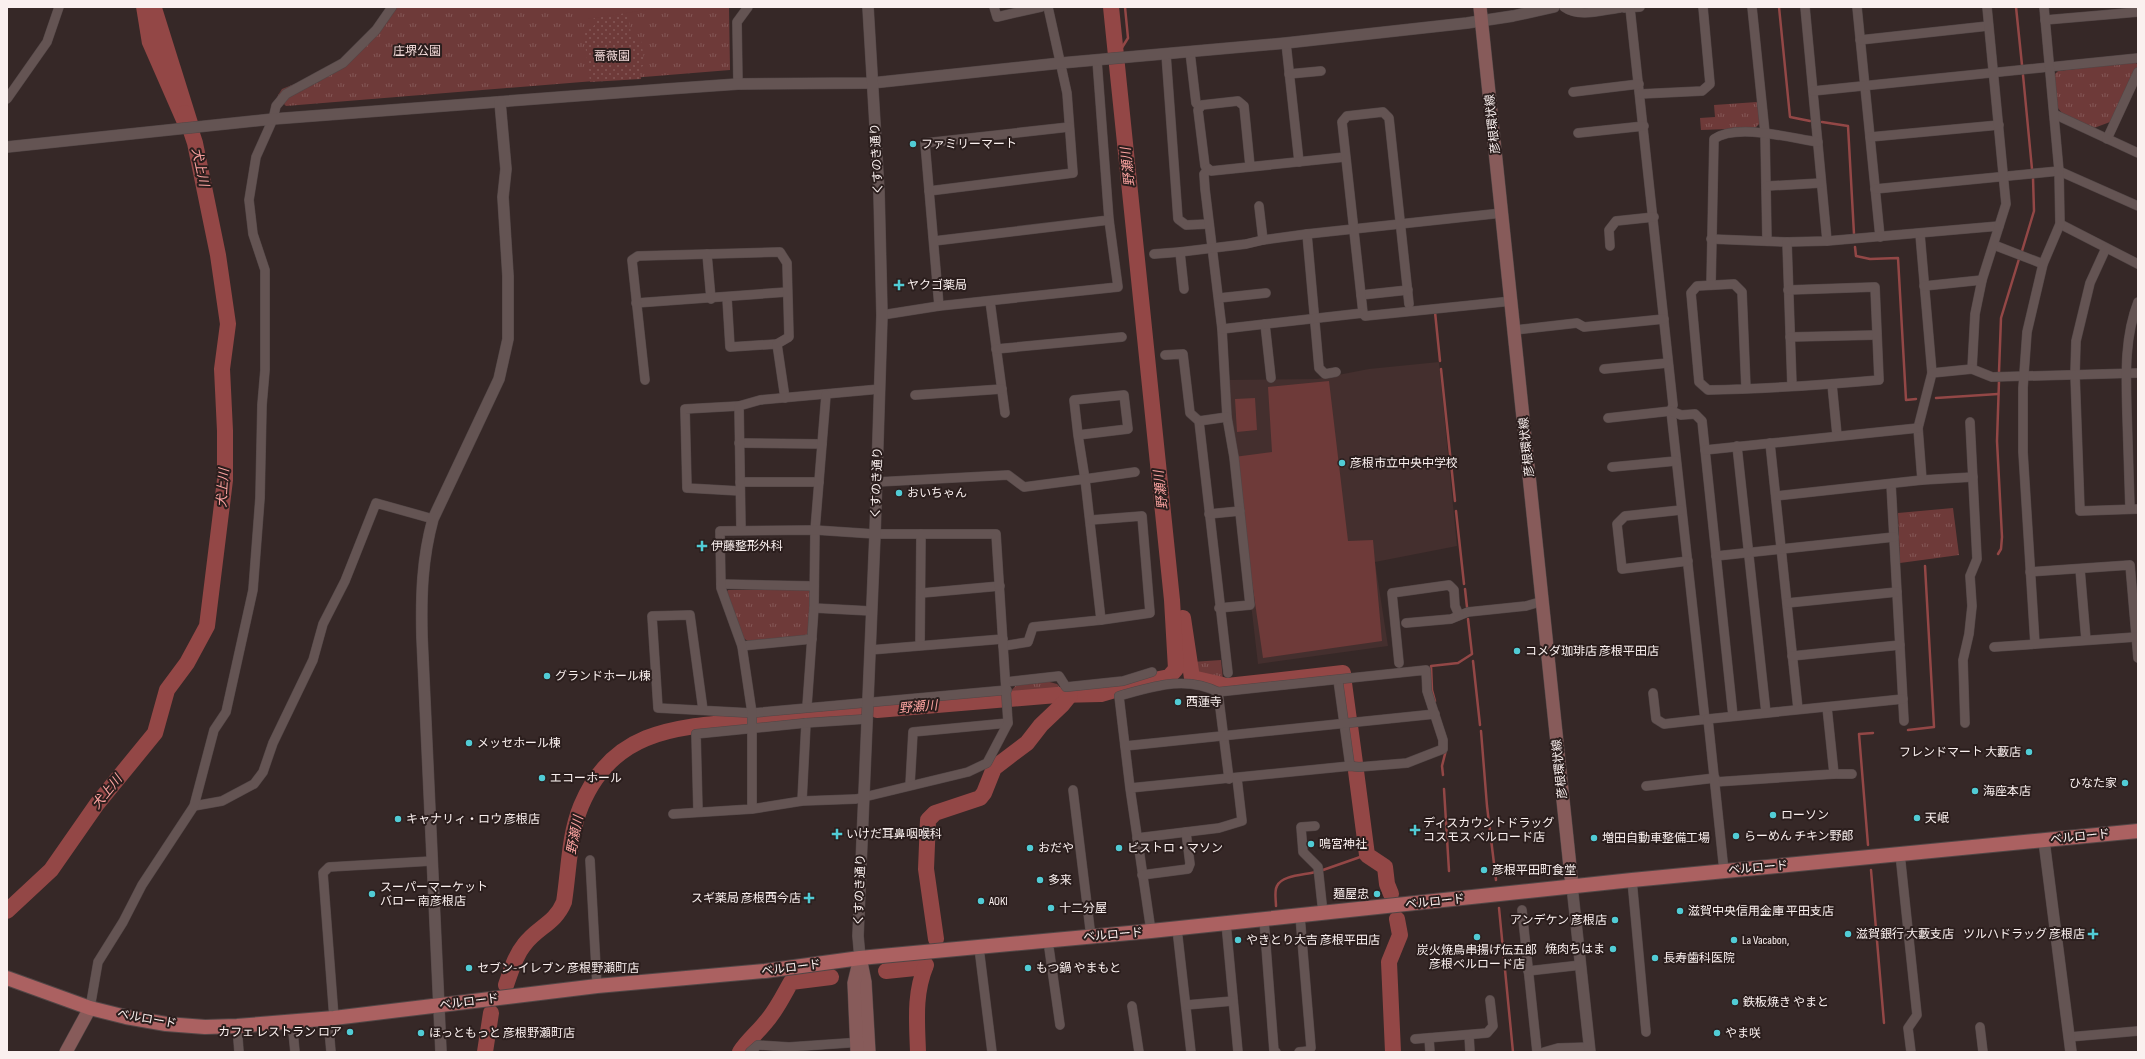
<svg xmlns="http://www.w3.org/2000/svg" width="2145" height="1059" viewBox="0 0 2145 1059" font-family="'Sofia Sans Condensed','Noto Sans JP',sans-serif">
<style>
.built{fill:#442f2e}
.grass{fill:url(#grass-tufts)}
.garden{fill:url(#garden-dots)}
.pitch{fill:#6e3a39}
.water{fill:#934746}
.lines{fill:none;stroke-linecap:round;stroke-linejoin:round}
.stream{stroke:#934746;stroke-width:2.5}
.river{stroke:#934746;stroke-width:16}
.minor-casing{stroke:#524646;stroke-width:10}
.tertiary-casing{stroke:#524646;stroke-width:12}
.secondary-casing{stroke:#524646;stroke-width:14}
.primary-casing{stroke:#524646;stroke-width:16}
.minor{stroke:#645453;stroke-width:9}
.tertiary{stroke:#645453;stroke-width:11}
.secondary{stroke:#875b5a;stroke-width:13}
.primary{stroke:#ab6161;stroke-width:14}
.poi-dot{fill:#51ccd5;stroke:#2b1e1d;stroke-width:1.5}
.labels{text-anchor:middle;dominant-baseline:central;stroke-width:4;stroke-linejoin:round;paint-order:stroke}
.park-label{font-size:12px;fill:#f4dcdb;stroke:#2b1e1d}
.street-label{font-size:12px;fill:#faf0ef;stroke:#2b1e1d}
.poi-label{font-size:12px;fill:#faf0ef;stroke:#2b1e1d;text-anchor:start}
.water-label{font-size:13px;font-style:italic;fill:#fda4a1;stroke:#2b1e1d}
</style>
<defs>
<pattern id="grass-tufts" width="24" height="20" patternUnits="userSpaceOnUse"><rect width="24" height="20" fill="#6e3a39"/><path d="M3 7l-1-3M5 7V3M7 7l1-3M15 17l-1-3M17 17v-4M19 17l1-3" fill="none" stroke="#845756"/></pattern>
<pattern id="garden-dots" width="8" height="8" patternUnits="userSpaceOnUse"><rect width="8" height="8" fill="#6e3a39"/><path d="M2 2h.1M6 6h.1" fill="none" stroke="#845756" stroke-width="1.8" stroke-linecap="round"/></pattern>
</defs>
<rect width="100%" height="100%" fill="#362827"/>
<polygon class="built" points="1439,362 1457,546 1375,562 1388,646 1258,664 1225,380 1317,379 1369,369"/>
<g class="grass">
<polygon points="395,7 729,7 730,70 286,106 277,97 282,89 346,64"/>
<polygon points="2135,62 2138,65 2110,122 2094,128 2062,113 2057,107 2054,75 2058,71"/>
<polygon points="1757,102 1760,123 1755,128 1701,130 1700,118 1715,117 1714,105"/>
<polygon points="1953,508 1959,555 1900,563 1898,513"/>
<polygon points="808,589 811,593 809,631 806,636 748,641 743,638 726,593 728,590"/>
<path d="M 1221,660 L 1223,680 C 1210,677 1194,678 1192,662 Z"/>
<polygon points="1046,681 1057,684 1062,690 1012,694 1011,691 1017,684"/>
</g>
<polygon class="garden" points="627,8 632,41 641,41 645,65 639,68 641,79 590,82 583,28 594,26 593,12"/>
<g class="pitch">
<polygon points="578,7 664,7 589,19"/>
<polygon points="1329,381 1348,541 1373,540 1382,641 1263,658 1234,457 1272,452 1268,387"/>
<polygon points="1255,398 1257,430 1237,432 1235,399"/>
</g>
<polygon class="water" points="136,7 162,7 198,122 177,124 142,44"/>
<g class="lines">
<g class="stream">
<polyline points="1779,7 1790,117 1810,121"/>
<polyline points="2016,7 2022,65"/>
<polyline points="1118,54 1128,38 1125,7"/>
<polyline points="2023,75 2032,169"/>
<polyline points="1822,122 1848,126 1854,234"/>
<polyline points="1855,247 1856,256 1870,259 1898,258 1906,400 1916,399"/>
<polyline points="2022,251 2034,211 2033,178"/>
<polyline points="1435,312 1440,361"/>
<polyline points="1441,369 1455,501"/>
<polyline points="1999,372 2001,318 2019,259"/>
<polyline points="1936,398 1998,394"/>
<polyline points="1456,511 1464,584"/>
<polyline points="1998,554 2001,549 2002,537 1997,441 1999,381"/>
<polyline points="1465,589 1467,607"/>
<polyline points="1473,661 1480,725"/>
<polyline points="1435,701 1432,690 1431,666 1458,663 1472,654 1468,619"/>
<polyline points="1908,730 1934,727 1925,566"/>
<polyline points="1481,731 1487,806 1496,880"/>
<polyline points="1443,775 1442,766 1446,750"/>
<polyline points="1444,789 1449,871"/>
<polyline points="1868,845 1859,734 1873,733"/>
<polyline points="1323,870 1363,856 1367,852"/>
<polyline points="1871,870 1884,1023"/>
<path d="M 1276,906 C 1276,900 1274,891 1277,886 C 1282,875 1305,875 1315,872"/>
<polyline points="1499,908 1513,1052"/>
</g>
<g class="river">
<polyline points="1183,618 1192,678 1227,686 1343,673 1343,676"/>
<polyline points="1344,683 1349,720"/>
<polyline points="877,710 1057,695 1101,694 1135,684 1169,677 1176,669 1172,600 1111,7"/>
<polyline points="1350,726 1355,763"/>
<polyline points="1356,771 1367,855 1385,867 1387,884 1391,894"/>
<polyline points="7,911 51,870 97,804 155,733 167,690 187,663 207,626 225,480 225,431 222,369 228,324 218,255 195,143 185,113"/>
<polyline points="936,939 926,869 928,820 935,813 980,798 984,793 994,768 1027,743 1041,725 1062,705 1070,695"/>
<polyline points="886,971 925,967"/>
<path d="M 506,985 C 511,971 515,956 524,945 C 537,927 555,924 564,902 C 569,870 569,835 581,806 C 613,729 676,727 748,721 C 785,718 821,715 858,712"/>
<polyline points="485,1052 491,1013"/>
<path d="M 740,1052 C 747,1041 757,1033 765,1023 C 776,1011 783,996 791,982 L 831,977"/>
<path d="M 918,1052 C 917,1021 914,994 926,965"/>
<polyline points="1393,1052 1389,962 1400,935 1397,919"/>
</g>
<defs>
<g id="minor">
<polyline points="994,7 997,17 1041,7"/>
<path d="M 1564,7 C 1579,18 1603,10 1620,8"/>
<polyline points="1752,7 1765,133 1767,241"/>
<polyline points="1805,7 1827,241"/>
<polyline points="1857,7 1880,237"/>
<polyline points="1624,8 1640,7"/>
<polyline points="1630,8 1673,405 1671,411 1705,720"/>
<polyline points="2045,20 2138,12"/>
<polyline points="1860,40 1988,26"/>
<polyline points="1286,43 1299,162"/>
<polyline points="1190,52 1196,103 1200,107"/>
<polyline points="1166,54 1178,219 1186,225 1209,224"/>
<polyline points="1289,74 1321,71"/>
<polyline points="738,84 737,22 748,7"/>
<polyline points="1813,91 2138,58"/>
<polyline points="1573,92 1639,84"/>
<polyline points="1640,94 1702,91 1710,84 1703,7"/>
<polyline points="7,99 47,42 59,7"/>
<polyline points="2054,114 2138,153"/>
<polyline points="1578,133 1644,126"/>
<polyline points="1870,137 1999,125"/>
<polyline points="2107,139 2138,72"/>
<polyline points="1250,166 1244,106 1238,101 1202,105 1198,110 1205,166 1211,171 1345,157"/>
<polyline points="1208,169 1204,174 1205,189 1222,329 1227,417 1234,457 1250,605 1219,608"/>
<polyline points="1767,186 1821,183"/>
<polyline points="1875,189 2059,171 2138,206"/>
<polyline points="929,191 1073,173 1067,93 1048,7"/>
<polyline points="1259,206 1263,240"/>
<polyline points="2060,224 2138,264"/>
<polyline points="1307,234 1319,368 1325,374 1336,372"/>
<polyline points="1920,234 1932,373 1918,428 1922,480"/>
<polyline points="1711,239 1787,242 1827,241 1999,226"/>
<polyline points="934,241 1109,220 1097,60"/>
<polyline points="1787,242 1792,386"/>
<polyline points="1994,245 2043,264"/>
<polyline points="1610,246 1609,230 1616,221 1654,217"/>
<polyline points="2106,248 2090,283 2076,341 2075,374 2080,511 2138,509"/>
<polyline points="707,254 711,299"/>
<polyline points="1154,254 1180,252"/>
<path d="M 1711,285 L 1714,139 C 1737,123 1790,138 1818,142"/>
<polyline points="1924,286 1982,280"/>
<polyline points="1184,289 1180,252 1246,244 1263,240 1307,234 1502,213"/>
<polyline points="1361,295 1408,290"/>
<polyline points="727,298 730,347 777,344"/>
<polyline points="1219,298 1266,293"/>
<polyline points="990,301 1005,413"/>
<polyline points="636,303 787,292"/>
<polyline points="939,306 925,143 1069,127"/>
<polyline points="1363,313 1342,122 1347,116 1383,112 1389,118 1409,304"/>
<polyline points="882,315 939,306 1118,287 1109,220"/>
<polyline points="1265,324 1271,378"/>
<polyline points="1222,329 1363,313 1365,316 1512,301"/>
<polyline points="1515,330 1577,323 1584,327 1664,319"/>
<polyline points="1790,337 1876,335"/>
<polyline points="996,349 1122,337"/>
<polyline points="1165,355 1183,354 1190,413 1199,421 1228,673"/>
<polyline points="1604,369 1668,363"/>
<polyline points="1972,369 1975,314 1982,280 2006,204 1987,7"/>
<polyline points="1932,373 1972,369 1992,377 2138,373"/>
<polyline points="645,380 632,260 638,256 780,252 787,263 789,337 777,344 785,398"/>
<polyline points="1832,384 1837,435"/>
<path d="M 1746,389 L 1742,292 L 1734,284 L 1697,286 L 1691,293 L 1699,382 L 1708,390 C 1765,389 1822,385 1879,380 L 1875,287 L 1788,290"/>
<polyline points="915,395 1002,389"/>
<polyline points="739,406 685,409 687,488 740,491"/>
<polyline points="1608,418 1671,411 1681,415 1695,414 1702,421 1733,716"/>
<polyline points="1199,421 1227,417"/>
<polyline points="1078,435 1074,400 1124,395 1128,429 1078,435 1085,479 1135,472"/>
<polyline points="739,443 822,444"/>
<polyline points="1770,443 1798,709"/>
<polyline points="1737,446 1766,713"/>
<polyline points="1705,450 1918,428"/>
<polyline points="1612,467 1676,461"/>
<polyline points="740,482 819,482"/>
<polyline points="877,482 1008,475 1024,487 1085,479 1101,620 1033,627 1028,642 1003,646"/>
<polyline points="1891,484 1904,721"/>
<polyline points="1776,496 1922,480 1973,477"/>
<path d="M 2130,509 C 2129,478 2128,446 2127,414 C 2126,377 2124,338 2138,302"/>
<polyline points="1681,510 1625,516 1617,524 1622,569 1688,561"/>
<polyline points="1209,514 1240,511"/>
<polyline points="1091,520 1142,516 1150,613 1101,620"/>
<polyline points="741,529 739,406 760,400 880,389"/>
<polyline points="1716,556 1894,537"/>
<polyline points="2080,569 2086,640"/>
<polyline points="2030,572 2130,565 2138,658"/>
<polyline points="721,584 814,586"/>
<polyline points="922,593 1000,586"/>
<polyline points="1787,603 1897,592"/>
<polyline points="814,608 871,611"/>
<polyline points="1406,623 1451,619 1468,612 1526,606 1543,601"/>
<polyline points="2035,644 2023,452 2023,388 2027,332 2043,264 2060,224 2059,171 2044,7"/>
<polyline points="920,645 921,534"/>
<polyline points="742,646 812,639"/>
<polyline points="1994,647 2136,637"/>
<polyline points="870,650 1003,639"/>
<polyline points="1792,656 1900,645"/>
<polyline points="1399,663 1392,593 1449,585 1454,590 1455,606 1459,615"/>
<polyline points="1338,680 1350,766"/>
<polyline points="1006,682 1059,676 1066,687 1123,681 1152,672"/>
<polyline points="1218,692 1229,779"/>
<polyline points="1653,693 1656,719 1664,724 1708,719"/>
<polyline points="807,706 814,608 815,530 826,395"/>
<polyline points="703,710 690,615 652,616 658,708 752,713 1007,690"/>
<polyline points="1965,723 1963,660 1969,634 1972,606 1970,576 1977,559 1970,422"/>
<polyline points="1125,746 1435,714"/>
<polyline points="1834,774 1852,774"/>
<polyline points="1715,782 1834,774 1827,707"/>
<polyline points="910,785 913,732 1008,723"/>
<polyline points="1646,786 1715,778"/>
<path d="M 1130,788 L 1350,766 L 1359,767 L 1407,763 L 1443,749 L 1443,740 L 1427,691 L 1426,670 L 1218,692 C 1185,675 1152,687 1119,696 L 1130,788 L 1151,931"/>
<polyline points="1073,790 1091,937"/>
<polyline points="802,801 806,723"/>
<polyline points="194,806 222,801 254,784 263,772 273,743 313,660 323,624 345,581 376,503 433,519"/>
<polyline points="698,811 696,734 806,723 867,719"/>
<polyline points="673,814 752,809 802,801 856,799 968,772 987,763 1008,723 996,534 875,534 815,530 720,531 721,588 742,646 752,713 752,809"/>
<polyline points="1315,826 1301,827 1303,852 1318,867 1323,913"/>
<polyline points="1137,838 1219,828 1242,821 1237,778"/>
<polyline points="1900,854 1917,1015 1908,1028 1911,1052"/>
<polyline points="590,860 597,986"/>
<polyline points="1724,871 1708,719 1903,699"/>
<polyline points="1142,875 1188,869 1190,864 1186,832"/>
<polyline points="1632,880 1646,1032"/>
<polyline points="1522,910 1537,1052"/>
<polyline points="1264,920 1274,1051 1276,1052"/>
<polyline points="1226,923 1238,1052"/>
<polyline points="1177,929 1191,1052"/>
<polyline points="1048,941 1060,1025"/>
<polyline points="979,948 992,1052"/>
<polyline points="1528,971 1581,965"/>
<polyline points="1186,1005 1233,1001"/>
<polyline points="1132,1006 1139,1052"/>
<polyline points="90,1008 98,962 123,922 142,885 194,806 214,730 226,712 253,590 260,498 262,405 265,370 265,270 253,234 249,200 256,157 273,119 276,106 286,94 343,63 376,30 392,7"/>
<polyline points="328,1018 331,1052"/>
<polyline points="334,1018 323,873 329,867 432,861"/>
<polyline points="292,1022 295,1052"/>
<polyline points="237,1026 239,1052"/>
<polyline points="1980,1027 1983,1052"/>
<polyline points="1469,1035 1470,1052"/>
<polyline points="2069,1037 2138,1031"/>
<polyline points="1429,1038 1430,1052"/>
<polyline points="1415,1039 1487,1033 1493,1026 1490,1000"/>
<polyline points="750,1052 758,1045 789,1047 862,1042"/>
<polyline points="1299,1052 1308,1051 1311,1048 1300,916"/>
<polyline points="1544,1052 1558,1048 1590,1047"/>
</g>
<g id="tertiary">
<polyline points="7,147 273,119 667,89 738,84 872,83 1061,63 1286,43 1467,23 1513,16 1554,7"/>
<polyline points="2044,841 2071,1052"/>
<polyline points="1572,886 1590,1052"/>
<polyline points="860,958 858,936 875,534 882,315 879,192 868,7"/>
<path d="M 441,1052 L 422,637 C 421,596 422,559 433,519 L 499,379 L 508,339 L 508,276 L 503,197 L 506,169 L 500,102"/>
</g>
<g id="secondary">
<polyline points="1480,7 1572,886"/>
<polyline points="861,962 865,982 869,1052"/>
<polyline points="66,1052 90,1008"/>
<polyline points="857,1052 854,983 860,958"/>
</g>
<polyline id="primary" points="7,978 90,1008 126,1017 166,1024 205,1027 237,1026 334,1018 597,986 765,971 860,958 1151,931 1632,880 2138,831"/>
</defs>
<use href="#minor" class="minor-casing"/>
<use href="#tertiary" class="tertiary-casing"/>
<use href="#secondary" class="secondary-casing"/>
<use href="#primary" class="primary-casing"/>
<use href="#minor" class="minor"/>
<use href="#tertiary" class="tertiary"/>
<use href="#secondary" class="secondary"/>
<use href="#primary" class="primary"/>
</g>
<g class="poi-dot">
<circle cx="913" cy="144" r="4"/>
<path d="M897 279h4v4h4v4h-4v4h-4v-4h-4v-4h4z"/>
<circle cx="1342" cy="463" r="4"/>
<circle cx="899" cy="493" r="4"/>
<path d="M700 540h4v4h4v4h-4v4h-4v-4h-4v-4h4z"/>
<circle cx="1517" cy="651" r="4"/>
<circle cx="547" cy="676" r="4"/>
<circle cx="1178" cy="702" r="4"/>
<circle cx="469" cy="743" r="4"/>
<circle cx="2029" cy="752" r="4"/>
<circle cx="542" cy="778" r="4"/>
<circle cx="2125" cy="783" r="4"/>
<circle cx="1975" cy="791" r="4"/>
<circle cx="1773" cy="815" r="4"/>
<circle cx="1917" cy="818" r="4"/>
<circle cx="398" cy="819" r="4"/>
<path d="M1413 824h4v4h4v4h-4v4h-4v-4h-4v-4h4z"/>
<path d="M835 828h4v4h4v4h-4v4h-4v-4h-4v-4h4z"/>
<circle cx="1736" cy="836" r="4"/>
<circle cx="1594" cy="838" r="4"/>
<circle cx="1311" cy="844" r="4"/>
<circle cx="1030" cy="848" r="4"/>
<circle cx="1119" cy="848" r="4"/>
<circle cx="1484" cy="870" r="4"/>
<circle cx="1040" cy="880" r="4"/>
<circle cx="372" cy="894" r="4"/>
<circle cx="1377" cy="894" r="4"/>
<path d="M807 892h4v4h4v4h-4v4h-4v-4h-4v-4h4z"/>
<circle cx="981" cy="901" r="4"/>
<circle cx="1051" cy="908" r="4"/>
<circle cx="1680" cy="911" r="4"/>
<circle cx="1615" cy="920" r="4"/>
<circle cx="1848" cy="934" r="4"/>
<path d="M2091 928h4v4h4v4h-4v4h-4v-4h-4v-4h4z"/>
<circle cx="1477" cy="937" r="4"/>
<circle cx="1238" cy="940" r="4"/>
<circle cx="1734" cy="940" r="4"/>
<circle cx="1613" cy="949" r="4"/>
<circle cx="1655" cy="958" r="4"/>
<circle cx="469" cy="968" r="4"/>
<circle cx="1028" cy="968" r="4"/>
<circle cx="1735" cy="1002" r="4"/>
<circle cx="350" cy="1032" r="4"/>
<circle cx="421" cy="1033" r="4"/>
<circle cx="1717" cy="1033" r="4"/>
</g>
<g class="labels">
<g class="park-label">
<text x="417" y="51">庄堺公園</text>
<text x="612" y="56">薔薇園</text>
</g>
<g class="street-label">
<text transform="translate(1493 124) rotate(-96)">彦根環状線</text>
<text transform="translate(877 159) rotate(-93)">くすのき通り</text>
<text transform="translate(1527 447) rotate(-96)">彦根環状線</text>
<text transform="translate(877 483) rotate(-88)">くすのき通り</text>
<text transform="translate(1560 769) rotate(-96)">彦根環状線</text>
<text transform="translate(2080 837) rotate(-6)">ベルロード</text>
<text transform="translate(1758 868) rotate(-5)">ベルロード</text>
<text transform="translate(860 890) rotate(-88)">くすのき通り</text>
<text transform="translate(1435 902) rotate(-6)">ベルロード</text>
<text transform="translate(1113 935) rotate(-5)">ベルロード</text>
<text transform="translate(791 968) rotate(-7)">ベルロード</text>
<text transform="translate(469 1002) rotate(-7)">ベルロード</text>
<text transform="translate(147 1019) rotate(10)">ベルロード</text>
</g>
<g class="poi-label">
<text x="921" y="144">ファミリーマート</text>
<text x="907" y="285">ヤクゴ薬局</text>
<text x="1350" y="463">彦根市立中央中学校</text>
<text x="907" y="493">おいちゃん</text>
<text x="711" y="546">伊藤整形外科</text>
<text x="1525" y="651">コメダ珈琲店 彦根平田店</text>
<text x="555" y="676">グランドホール棟</text>
<text x="1186" y="702">西蓮寺</text>
<text x="477" y="743">メッセホール棟</text>
<text x="2021" y="752" text-anchor="end">フレンドマート 大藪店</text>
<text x="550" y="778">エコーホール</text>
<text x="2117" y="783" text-anchor="end">ひなた家</text>
<text x="1983" y="791">海座本店</text>
<text x="1781" y="815">ローソン</text>
<text x="1925" y="818">天岷</text>
<text x="406" y="819">キャナリィ・ロウ 彦根店</text>
<text x="1423" y="823">ディスカウントドラッグ<tspan x="1423" dy="14">コスモス ベルロード店</tspan></text>
<text x="846" y="834">いけだ耳鼻咽喉科</text>
<text x="1744" y="836">らーめん チキン野郎</text>
<text x="1602" y="838">増田自動車整備工場</text>
<text x="1319" y="844">鳴宮神社</text>
<text x="1038" y="848">おだや</text>
<text x="1127" y="848">ビストロ・マソン</text>
<text x="1492" y="870">彦根平田町食堂</text>
<text x="1048" y="880">多来</text>
<text x="380" y="887">スーパーマーケット<tspan x="380" dy="14">バロー 南彦根店</tspan></text>
<text x="1369" y="894" text-anchor="end">麺屋忠</text>
<text x="801" y="898" text-anchor="end">スギ薬局 彦根西今店</text>
<text x="989" y="901">AOKI</text>
<text x="1059" y="908">十二分屋</text>
<text x="1688" y="911">滋賀中央信用金庫 平田支店</text>
<text x="1607" y="920" text-anchor="end">アンデケン 彦根店</text>
<text x="1856" y="934">滋賀銀行 大藪支店</text>
<text x="2085" y="934" text-anchor="end">ツルハドラッグ 彦根店</text>
<text x="1246" y="940">やきとり大吉 彦根平田店</text>
<text x="1742" y="940">La Vacabon,</text>
<text x="1605" y="949" text-anchor="end">焼肉ちはま</text>
<text x="1477" y="950" text-anchor="middle">炭火焼鳥串揚げ伝五郎<tspan x="1477" dy="14">彦根ベルロード店</tspan></text>
<text x="1663" y="958">長寿歯科医院</text>
<text x="477" y="968">セブン-イレブン 彦根野瀬町店</text>
<text x="1036" y="968">もつ鍋 やまもと</text>
<text x="1743" y="1002">鉄板焼き やまと</text>
<text x="342" y="1032" text-anchor="end">カフェ レストラン ロア</text>
<text x="429" y="1033">ほっともっと 彦根野瀬町店</text>
<text x="1725" y="1033">やま咲</text>
</g>
<g class="water-label">
<text transform="translate(200 167) rotate(78)">犬上川</text>
<text transform="translate(1128 167) rotate(-96)">野瀬川</text>
<text transform="translate(223 488) rotate(-86)">犬上川</text>
<text transform="translate(1161 490) rotate(-96)">野瀬川</text>
<text transform="translate(918 707) rotate(-5)">野瀬川</text>
<text transform="translate(107 792) rotate(-51)">犬上川</text>
<text transform="translate(575 835) rotate(-79)">野瀬川</text>
</g>
</g>
<rect width="2145" height="1059" fill="none" stroke="#faf0ef" stroke-width="16"/>
</svg>
